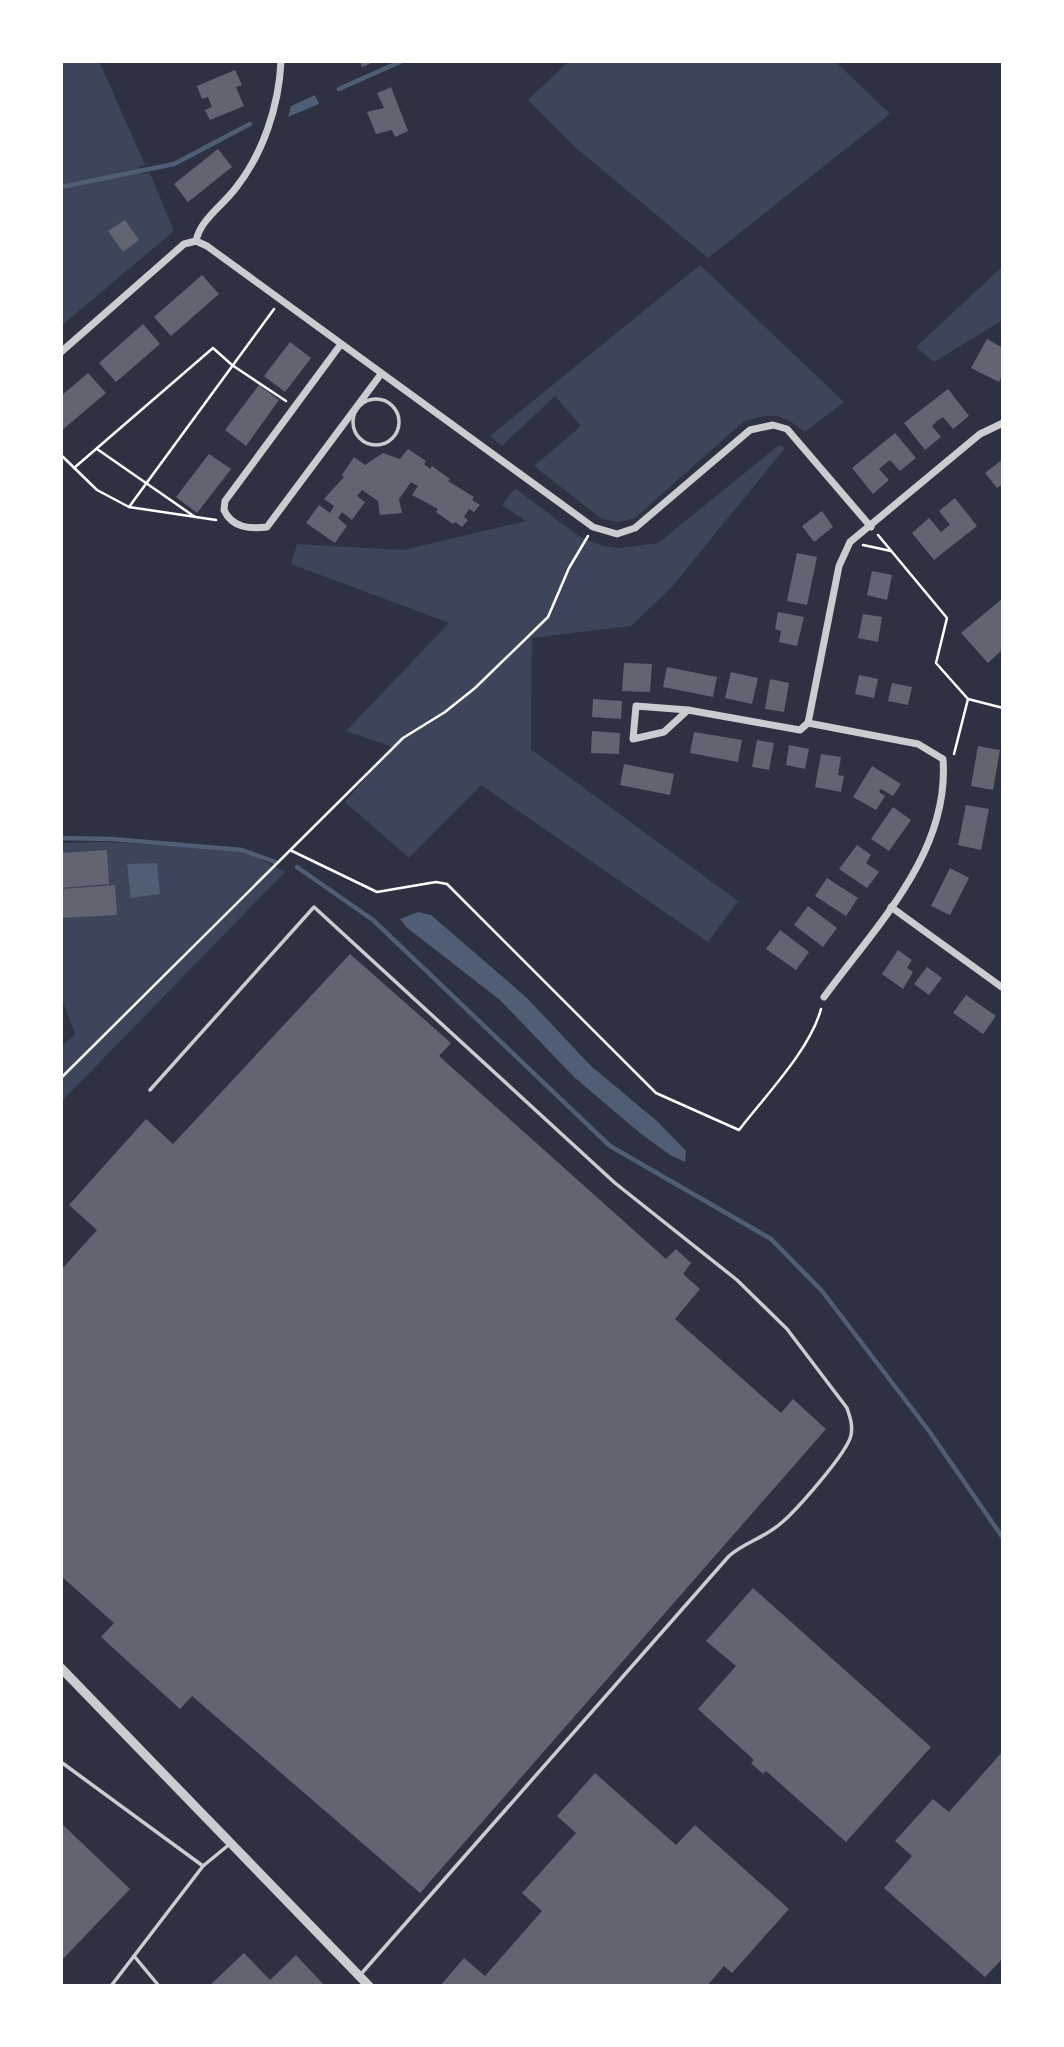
<svg xmlns="http://www.w3.org/2000/svg" width="1064" height="2047" viewBox="0 0 1064 2047" font-family="'Fira Sans',sans-serif">
<style>
.green{fill:#3c4559}
.water{fill:#4f5d75}
.lines{fill:none;stroke-linecap:round;stroke-linejoin:round}
.stream{stroke:#4f5d75;stroke-width:4.5}
.building{fill:#626471}
.path{stroke:#fff;stroke-width:2.5}
.service{stroke:#caccd0;stroke-width:3.5}
.minor{stroke:#caccd0;stroke-width:7}
.tertiary{stroke:#caccd0;stroke-width:9}
</style>
<rect width="100%" height="100%" fill="#2d3142"/>
<g class="green">
<polygon points="61,61 99,61 145,165 139,166 141,174 150,173 174,231 61,326"/>
<polygon points="569,61 835,61 890,114 708,258 575,147 528,100"/>
<path d="M 700,265 L 844,402 L 805,432 C 781,413 773,412 743,422 L 635,518 L 618,522 L 602,519 L 534,466 L 581,426 L 555,396 L 502,446 L 490,436 Z"/>
<polygon points="1003,266 1003,320 934,362 916,347"/>
<polygon points="779,445 785,448 671,588 631,626 532,638 531,749 738,901 708,942 481,785 409,858 345,802 392,747 346,731 449,623 291,564 297,544 404,550 526,521 502,505 515,488 580,537 603,546 619,548 658,543"/>
<polygon points="107,842 242,850 285,872 61,1102 61,1047 75,1034 61,997 61,843"/>
</g>
<g class="water">
<polygon points="315,95 319,104 288,117 291,106"/>
<polygon points="157,863 160,894 131,898 127,864"/>
<polygon points="418,912 431,915 527,998 590,1065 658,1122 686,1151 685,1162 670,1155 640,1133 575,1078 500,1000 406,927 400,919"/>
</g>
<g class="lines">
<g class="stream">
<polyline points="339,89 402,61"/>
<polyline points="61,187 174,164 250,124"/>
<polyline points="61,838 112,839 242,850 275,862"/>
<polyline points="297,867 373,920 610,1146 771,1239 822,1291 929,1431 1003,1538"/>
</g>
</g>
<g class="building">
<polygon points="360,61 376,61 362,67"/>
<polygon points="235,70 242,85 236,87 244,106 210,120 205,110 212,107 208,97 202,99 197,86"/>
<polygon points="391,87 408,131 395,137 392,130 376,134 367,112 384,108 377,93"/>
<polygon points="218,149 232,167 188,202 174,184"/>
<polygon points="125,220 139,240 123,252 108,231"/>
<polygon points="202,275 219,294 171,336 154,317"/>
<polygon points="143,324 160,344 116,382 99,363"/>
<polygon points="987,339 1003,348 1003,374 999,382 971,368"/>
<polygon points="290,342 311,358 285,392 264,376"/>
<polygon points="88,373 106,393 61,431 61,396"/>
<polygon points="259,385 279,400 246,446 225,430"/>
<polygon points="948,389 969,416 953,429 943,417 937,421 932,426 941,437 925,450 904,423"/>
<polygon points="895,433 916,458 900,471 890,460 879,469 889,480 873,494 852,468"/>
<polygon points="408,449 426,461 424,464 430,469 432,466 450,479 448,481 474,497 472,500 480,505 474,512 469,509 464,517 468,520 462,527 455,522 453,524 436,512 438,509 412,495 418,486 411,482 399,499 402,513 380,515 378,501 362,490 357,496 365,502 352,520 342,512 338,518 347,526 335,543 306,523 319,505 330,513 334,506 324,499 344,477 342,475 354,457 365,465 383,453 400,459"/>
<polygon points="209,454 231,469 197,513 176,497"/>
<polygon points="1003,459 1003,484 997,488 985,473"/>
<polygon points="955,498 977,526 934,560 912,533 929,518 941,532 946,528 950,525 939,511"/>
<polygon points="822,511 833,527 814,542 802,526"/>
<polygon points="797,553 817,557 807,605 787,601"/>
<polygon points="872,571 892,575 887,600 867,595"/>
<polygon points="1003,598 1003,649 988,663 961,633"/>
<polygon points="778,612 804,617 797,646 779,642 781,631 775,629"/>
<polygon points="863,614 882,617 878,642 858,638"/>
<polygon points="624,663 652,664 650,692 622,691"/>
<polygon points="667,667 717,677 713,697 663,687"/>
<polygon points="731,672 758,678 752,704 725,698"/>
<polygon points="859,675 878,679 874,698 855,694"/>
<polygon points="770,679 789,683 784,712 765,709"/>
<polygon points="892,683 912,687 908,705 888,701"/>
<polygon points="593,699 622,701 621,719 592,717"/>
<polygon points="592,731 620,733 619,754 591,753"/>
<polygon points="694,732 742,740 738,762 690,753"/>
<polygon points="757,740 774,743 769,770 752,767"/>
<polygon points="789,745 809,749 805,769 786,765"/>
<polygon points="978,746 1000,750 993,790 971,786"/>
<polygon points="821,754 841,757 838,775 844,776 841,792 815,787"/>
<polygon points="624,764 674,774 670,795 620,785"/>
<polygon points="872,766 901,784 893,796 881,789 879,792 885,796 876,810 853,797"/>
<polygon points="966,805 989,809 981,850 958,845"/>
<polygon points="893,807 911,820 889,851 871,839"/>
<polygon points="857,845 871,855 866,863 879,872 867,888 839,869"/>
<polygon points="107,850 109,884 61,888 61,853"/>
<polygon points="950,868 969,878 950,915 931,906"/>
<polygon points="827,878 858,898 846,916 815,896"/>
<polygon points="115,885 117,915 61,918 61,889"/>
<polygon points="808,906 837,928 823,947 794,925"/>
<polygon points="780,930 809,952 796,970 766,949"/>
<polygon points="898,950 912,960 907,968 913,972 903,989 882,974"/>
<polygon points="350,954 451,1043 439,1056 666,1259 676,1249 691,1263 683,1274 700,1289 675,1319 781,1413 793,1399 826,1429 420,1893 192,1696 180,1709 101,1637 114,1623 61,1576 61,1270 97,1230 69,1205 146,1119 173,1144"/>
<polygon points="927,967 942,978 929,995 914,984"/>
<polygon points="966,995 996,1016 983,1034 953,1013"/>
<polygon points="753,1588 931,1747 846,1842 766,1771 763,1774 751,1763 754,1760 698,1709 736,1666 706,1641"/>
<polygon points="1003,1751 1003,1958 985,1977 884,1888 912,1856 895,1841 933,1799 949,1812"/>
<polygon points="595,1773 676,1845 695,1825 789,1909 732,1973 724,1966 707,1986 440,1986 464,1958 485,1976 542,1911 522,1893 576,1833 557,1816"/>
<polygon points="61,1823 130,1889 61,1961"/>
<polygon points="244,1953 270,1980 296,1955 325,1986 209,1986"/>
</g>
<g class="lines">
<g class="path">
<polyline points="97,449 195,517"/>
<polyline points="61,455 97,490 129,507 216,520"/>
<polyline points="74,468 213,348 232,365 286,401"/>
<polyline points="129,507 274,309"/>
<polyline points="878,535 947,618 936,663 968,699"/>
<polyline points="863,545 891,551"/>
<polyline points="954,754 968,699 1003,708"/>
<path d="M 292,851 L 377,892 L 436,882 L 447,884 L 656,1093 L 739,1130 C 765,1096 810,1050 821,1009"/>
<polyline points="61,1078 403,738 445,712 475,688 548,617 569,568 588,536"/>
</g>
<g class="service">
<circle cx="376" cy="422" r="23"/>
<path d="M 150,1090 L 314,907 L 615,1183 L 737,1280 L 787,1329 L 847,1408 C 850,1417 853,1425 851,1435 C 848,1452 795,1512 780,1524 C 764,1538 745,1542 729,1556 L 361,1974"/>
<polyline points="61,1762 203,1866 111,1986"/>
<polyline points="203,1866 231,1843"/>
<polyline points="134,1956 159,1986"/>
</g>
<g class="minor">
<polyline points="196,241 207,246 593,527 617,534 635,528 750,430 773,425 787,429 871,527"/>
<path d="M 196,241 C 200,220 222,206 235,189 C 263,154 279,106 281,61"/>
<path d="M 341,344 L 225,501 L 224,510 C 232,528 250,529 267,527 L 381,374"/>
<polyline points="61,352 184,244 196,241"/>
<polyline points="688,710 664,732 633,739 636,706 688,710 800,730 808,723"/>
<polyline points="891,907 1003,988"/>
<path d="M 824,997 C 875,927 950,853 943,759 L 918,744 L 808,723 L 839,566 L 850,542 L 980,434 L 1003,423"/>
</g>
<polyline class="tertiary" points="61,1668 369,1986"/>
</g>
<rect width="1064" height="2047" fill="none" stroke="#ffffff" stroke-width="126"/>
</svg>
